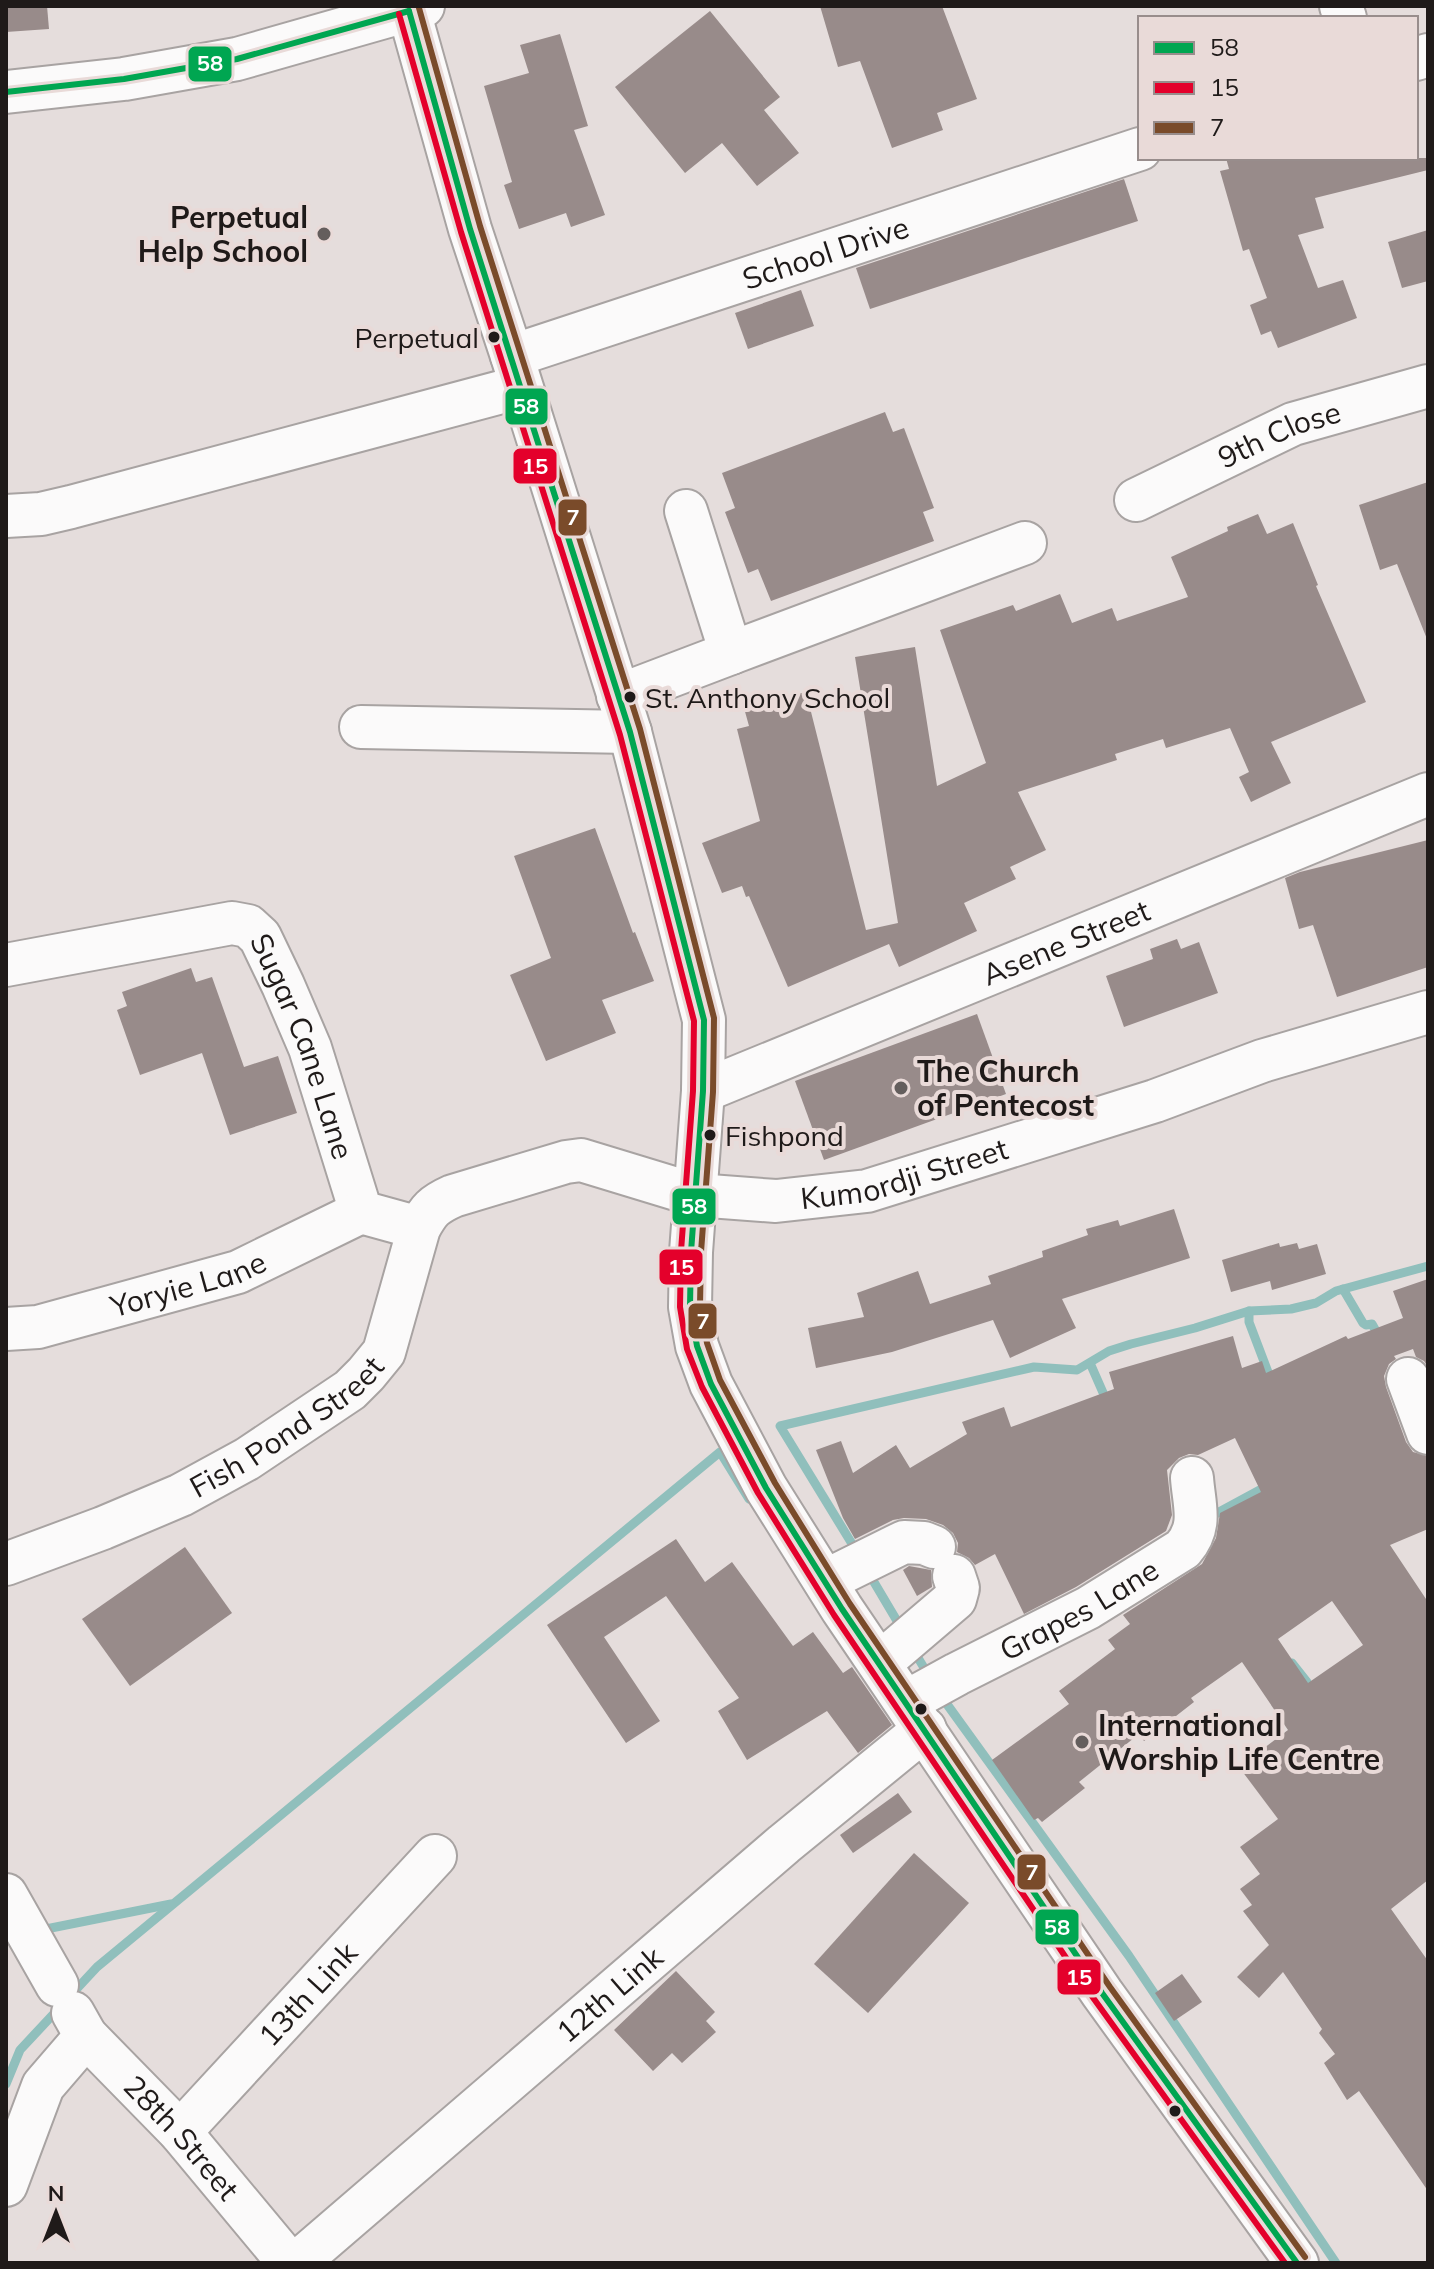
<svg xmlns="http://www.w3.org/2000/svg" width="1434" height="2269" viewBox="0 0 1434 2269" font-family="Mulish,sans-serif">
<style>
.lines{fill:none;stroke-linecap:round;stroke-linejoin:round}
.stream{stroke:#90bfbc;stroke-width:9}
.building{fill:#988b8a;fill-rule:evenodd}
.minor-casing{stroke:#a8a3a2;stroke-width:46}
.minor{stroke:#fbfafa;stroke-width:42}
.bus-1-casing{stroke:#e9dad8;stroke-width:12}
.bus-2-casing{stroke:#e9dad8;stroke-width:12}
.bus-3-casing{stroke:#e9dad8;stroke-width:12}
.bus-1{stroke:#00a651;stroke-width:6}
.bus-2{stroke:#e4002b;stroke-width:6}
.bus-3{stroke:#7a4b2a;stroke-width:6}
.poi-dot{fill:#645e5d;stroke:#e9dad8;stroke-width:3}
.bus-dot{fill:#1f1a19;stroke:#e9dad8;stroke-width:3}
.labels{text-anchor:middle;dominant-baseline:central;stroke-width:8;stroke-linejoin:round;paint-order:stroke}
.bus-label{font-size:28px;fill:#1f1a19;stroke:#e9dad8;text-anchor:start}
.poi-label{font-size:30px;font-weight:bold;fill:#1f1a19;stroke:#e9dad8;text-anchor:start}
.street-label{font-size:30px;fill:#1f1a19;stroke:#e9dad8}
.line-badge{stroke:#e9dad8;stroke-width:3}
.badge-label{font-size:22px;text-anchor:middle;font-weight:bold;fill:#fff}
</style>
<rect width="100%" height="100%" fill="#e5dddc"/>
<g class="lines">
<g class="stream">
<polyline points="1343,1289 1363,1323 1366,1325 1372,1324 1381,1340"/>
<polyline points="1249,1311 1249,1322 1271,1380 1268,1382"/>
<polyline points="1090,1363 1108,1404"/>
<polyline points="1208,1518 1269,1485"/>
<polyline points="857,1552 780,1426 1034,1367 1077,1370 1109,1351 1131,1344 1195,1328 1249,1311 1291,1309 1316,1303 1336,1291 1428,1266"/>
<polyline points="868,1572 903,1631"/>
<polyline points="912,1648 929,1676"/>
<polyline points="1292,1663 1307,1682"/>
<polyline points="941,1696 1129,1956 1336,2263"/>
<polyline points="41,1930 171,1904"/>
<polyline points="71,1995 97,1967 720,1452 749,1499"/>
<polyline points="6,2084 20,2050 61,2006"/>
</g>
</g>
<g class="building">
<polygon points="6,6 47,6 49,29 6,32"/>
<polygon points="820,6 942,6 977,99 937,113 943,130 892,148 860,61 838,67"/>
<polygon points="710,11 780,97 764,110 799,153 757,186 722,143 685,173 615,87"/>
<polygon points="560,34 588,126 574,130 605,215 571,227 566,213 519,229 504,185 512,182 484,86 529,73 520,45"/>
<polygon points="1226,158 1428,158 1428,170 1315,198 1324,228 1298,235 1318,288 1343,280 1357,318 1278,348 1271,331 1261,335 1250,305 1267,298 1249,249 1243,251 1220,171 1229,169"/>
<polygon points="1124,179 1138,221 870,309 856,268"/>
<polygon points="1428,230 1428,281 1402,288 1388,242"/>
<polygon points="801,290 814,326 748,349 735,313"/>
<polygon points="885,412 893,432 904,428 934,508 923,512 934,541 771,601 758,569 748,573 725,512 735,508 722,473"/>
<polygon points="1428,482 1428,639 1427,639 1397,564 1380,570 1359,505"/>
<polygon points="1258,514 1267,534 1293,523 1318,585 1316,586 1366,702 1271,742 1291,783 1251,802 1239,777 1249,772 1230,728 1166,748 1163,739 1115,754 1117,760 1018,792 1046,850 1010,867 1016,879 964,903 977,931 899,967 889,944 788,987 749,896 746,897 742,886 722,893 702,843 760,821 737,729 749,726 744,708 806,692 866,930 898,923 855,657 915,647 937,786 986,763 940,630 1013,605 1016,611 1060,594 1072,623 1112,608 1117,621 1188,597 1171,557 1228,531 1227,527"/>
<polygon points="595,828 633,933 635,932 654,981 602,1000 616,1033 546,1061 510,975 551,958 514,856"/>
<polygon points="1428,840 1428,967 1337,997 1313,925 1299,929 1285,878 1300,872"/>
<polygon points="1177,939 1181,949 1199,942 1218,993 1124,1027 1106,976 1153,959 1150,949"/>
<polygon points="191,968 196,982 212,977 244,1067 278,1056 297,1113 230,1135 202,1053 140,1075 117,1010 127,1006 122,992"/>
<polygon points="977,1014 1006,1094 824,1160 795,1081"/>
<polygon points="1174,1209 1190,1258 1062,1299 1076,1328 1010,1358 993,1320 892,1352 816,1368 808,1328 864,1317 857,1293 918,1271 930,1304 991,1284 988,1276 1043,1257 1042,1251 1088,1235 1086,1229 1118,1220 1120,1226"/>
<polygon points="1279,1243 1280,1247 1297,1243 1299,1249 1317,1244 1326,1274 1272,1290 1270,1281 1231,1292 1222,1260"/>
<path d="M 1428,1279 L 1428,1367 L 1424,1361 L 1416,1357 L 1413,1349 L 1394,1356 L 1396,1359 L 1389,1364 L 1384,1376 L 1386,1387 L 1406,1442 L 1413,1452 L 1428,1456 L 1428,1529 L 1390,1545 L 1428,1602 L 1428,1880 L 1391,1909 L 1428,1961 L 1428,2191 L 1359,2091 L 1347,2100 L 1324,2063 L 1335,2054 L 1319,2033 L 1322,2029 L 1283,1972 L 1259,1998 L 1237,1977 L 1269,1945 L 1243,1911 L 1252,1905 L 1240,1889 L 1260,1874 L 1240,1847 L 1278,1819 L 1239,1767 L 1288,1730 L 1242,1662 L 1191,1698 L 1194,1702 L 1144,1741 L 1139,1734 L 1079,1782 L 1085,1788 L 1042,1822 L 1038,1818 L 1034,1820 L 992,1760 L 1069,1704 L 1059,1691 L 1115,1649 L 1108,1640 L 1130,1624 L 1123,1615 L 1202,1564 L 1216,1538 L 1220,1513 L 1261,1492 L 1235,1438 L 1198,1455 L 1189,1454 L 1179,1458 L 1167,1470 L 1172,1515 L 1166,1531 L 1076,1587 L 1024,1614 L 995,1554 L 975,1565 L 969,1558 L 957,1552 L 958,1543 L 953,1533 L 943,1525 L 926,1519 L 904,1518 L 893,1520 L 855,1539 L 843,1518 L 816,1450 L 841,1441 L 853,1473 L 896,1445 L 910,1468 L 967,1434 L 962,1422 L 1004,1407 L 1011,1427 L 1114,1389 L 1109,1372 L 1233,1336 L 1242,1368 L 1262,1361 L 1266,1373 L 1346,1336 L 1348,1339 L 1403,1318 L 1393,1291 ZM 1332,1601 L 1363,1645 L 1308,1683 L 1278,1639 Z"/>
<polygon points="676,1539 705,1582 732,1562 793,1646 813,1632 843,1673 852,1667 892,1725 858,1753 827,1711 747,1760 718,1711 739,1698 666,1596 604,1637 660,1721 626,1743 547,1625"/>
<polygon points="185,1547 232,1613 130,1686 82,1619"/>
<polygon points="909,1566 931,1570 932,1587 917,1596 903,1570"/>
<polygon points="898,1793 912,1812 853,1853 840,1835"/>
<polygon points="914,1853 969,1903 868,2013 814,1964"/>
<polygon points="676,1971 715,2012 706,2021 716,2032 682,2063 672,2053 653,2071 614,2030"/>
<polygon points="1182,1974 1202,2002 1174,2021 1155,1993"/>
</g>
<g class="lines">
<defs>
<g id="minor">
<polyline points="1341,6 1345,18"/>
<polyline points="409,11 470,229 512,356 630,732 704,1020 703,1091 691,1252 690,1307 697,1346 711,1384 766,1488 842,1609 1102,1993 1297,2263"/>
<polyline points="1416,59 1428,55"/>
<polyline points="6,92 124,79 237,59 423,6"/>
<path id="s1" d="M 512,356 L 1140,149"/>
<path id="s2" d="M 1136,500 L 1293,424 L 1428,386"/>
<polyline points="6,516 41,514 71,507 520,387"/>
<polyline points="731,653 1025,543"/>
<polyline points="618,696 731,653 686,511"/>
<polyline points="361,727 630,732"/>
<path id="s3" d="M 6,965 L 232,923 L 248,926 L 260,937 L 283,985 L 310,1048 L 361,1212 L 419,1228"/>
<path id="s4" d="M 703,1091 L 1428,794"/>
<path id="s5" d="M 6,1329 L 38,1327 L 238,1272 L 361,1212"/>
<polyline points="1408,1379 1428,1433"/>
<path id="s6" d="M 6,1564 L 103,1528 L 181,1495 L 247,1459 L 350,1390 L 366,1374 L 384,1352 L 419,1228 C 429,1210 433,1205 453,1196 L 566,1162 L 581,1160 L 696,1195 L 776,1201 L 867,1191 L 1155,1101 L 1262,1061 L 1428,1012"/>
<polyline points="825,1581 904,1542 924,1543 934,1547"/>
<polyline points="880,1663 955,1599 958,1588 954,1576"/>
<path id="s7" d="M 906,1702 L 957,1674 L 1088,1608 L 1183,1549 C 1203,1526 1194,1506 1192,1478"/>
<polyline points="6,1895 57,1985"/>
<path id="s8" d="M 73,2013 L 86,2036 L 180,2132 L 289,2263"/>
<path id="s9" d="M 180,2132 L 435,1856"/>
<polyline points="6,2185 43,2086 86,2036"/>
<path id="s10" d="M 297,2263 L 784,1844 L 925,1729"/>
</g>
</defs>
<use href="#minor" class="minor-casing"/>
<use href="#minor" class="minor"/>
<defs>
<g id="bus-1">
<polyline points="409,11 470,229 630,732 704,1020 703,1091 691,1252 690,1307 697,1346 711,1384 766,1488 842,1609 1102,1993 1297,2263"/>
<polyline points="6,92 124,79 237,59 409,11"/>
</g>
<polyline id="bus-2" points="399,14 461,232 620,735 694,1021 693,1091 681,1251 680,1307 687,1349 702,1387 758,1493 834,1615 1094,1999 1285,2263"/>
<polyline id="bus-3" points="419,8 480,226 640,729 714,1018 713,1092 701,1252 700,1306 707,1343 720,1380 775,1483 850,1604 1110,1987 1305,2257"/>
</defs>
<use href="#bus-1" class="bus-1-casing"/>
<use href="#bus-2" class="bus-2-casing"/>
<use href="#bus-3" class="bus-3-casing"/>
<use href="#bus-1" class="bus-1"/>
<use href="#bus-2" class="bus-2"/>
<use href="#bus-3" class="bus-3"/>
</g>
<g class="poi-dot">
<circle cx="324" cy="234" r="8"/>
<circle cx="901" cy="1088" r="8"/>
<circle cx="1082" cy="1742" r="8"/>
</g>
<g class="bus-dot">
<circle cx="494" cy="337" r="7"/>
<circle cx="630" cy="697" r="7"/>
<circle cx="710" cy="1135" r="7"/>
<circle cx="921" cy="1709" r="7"/>
<circle cx="1175" cy="2111" r="7"/>
</g>
<g class="labels">
<g class="bus-label">
<text x="479" y="337" text-anchor="end">Perpetual</text>
<text x="645" y="697">St. Anthony School</text>
<text x="725" y="1135">Fishpond</text>
</g>
<g class="poi-label">
<text x="308" y="217" text-anchor="end">Perpetual<tspan x="308" dy="34">Help School</tspan></text>
<text x="917" y="1071">The Church<tspan x="917" dy="34">of Pentecost</tspan></text>
<text x="1098" y="1725">International<tspan x="1098" dy="34">Worship Life Centre</tspan></text>
</g>
<g class="street-label">
<text stroke="none"><textPath href="#s1" startOffset="330">School Drive</textPath></text>
<text stroke="none"><textPath href="#s2" startOffset="158">9th Close</textPath></text>
<text stroke="none"><textPath href="#s4" startOffset="392">Asene Street</textPath></text>
<text stroke="none"><textPath href="#s3" startOffset="380">Sugar Cane Lane</textPath></text>
<text stroke="none"><textPath href="#s6" startOffset="1080">Kumordji Street</textPath></text>
<text stroke="none"><textPath href="#s5" startOffset="188">Yoryie Lane</textPath></text>
<text stroke="none"><textPath href="#s6" startOffset="314">Fish Pond Street</textPath></text>
<text stroke="none"><textPath href="#s7" startOffset="196">Grapes Lane</textPath></text>
<text stroke="none"><textPath href="#s9" startOffset="188">13th Link</textPath></text>
<text stroke="none"><textPath href="#s10" startOffset="412">12th Link</textPath></text>
<text stroke="none"><textPath href="#s8" startOffset="166">28th Street</textPath></text>
</g>
</g>
<g class="line-badge">
<rect x="187" y="45" width="46" height="38" rx="8" fill="#00a651"/>
<rect x="504" y="387" width="45" height="39" rx="8" fill="#00a651"/>
<rect x="512" y="447" width="46" height="38" rx="8" fill="#e4002b"/>
<rect x="557" y="498" width="31" height="39" rx="8" fill="#7a4b2a"/>
<rect x="671" y="1187" width="46" height="39" rx="8" fill="#00a651"/>
<rect x="658" y="1248" width="46" height="38" rx="8" fill="#e4002b"/>
<rect x="687" y="1302" width="31" height="38" rx="8" fill="#7a4b2a"/>
<rect x="1016" y="1853" width="31" height="38" rx="8" fill="#7a4b2a"/>
<rect x="1034" y="1908" width="46" height="38" rx="8" fill="#00a651"/>
<rect x="1056" y="1958" width="46" height="38" rx="8" fill="#e4002b"/>
</g>
<g class="badge-label">
<text x="210" y="71">58</text>
<text x="526" y="414">58</text>
<text x="535" y="474">15</text>
<text x="573" y="525">7</text>
<text x="694" y="1214">58</text>
<text x="681" y="1275">15</text>
<text x="703" y="1329">7</text>
<text x="1032" y="1880">7</text>
<text x="1057" y="1935">58</text>
<text x="1079" y="1985">15</text>
</g>
<rect width="1434" height="2269" fill="none" stroke="#1f1a19" stroke-width="16"/>
<rect x="1138" y="16" width="280" height="144" fill="#e9dad8" stroke="#988d8c" stroke-width="2"/>
<rect x="1154" y="42" width="40" height="12" fill="#00a651" stroke="#988d8c" stroke-width="2"/>
<text x="1210" y="56" font-size="24" fill="#1f1a19">58</text>
<rect x="1154" y="82" width="40" height="12" fill="#e4002b" stroke="#988d8c" stroke-width="2"/>
<text x="1210" y="96" font-size="24" fill="#1f1a19">15</text>
<rect x="1154" y="122" width="40" height="12" fill="#7a4b2a" stroke="#988d8c" stroke-width="2"/>
<text x="1210" y="136" font-size="24" fill="#1f1a19">7</text>
<g transform="translate(56 2213)" stroke="#e9dad8" stroke-width="6" paint-order="stroke">
<path d="M0-6L14 30L0 20L-14 30Z" fill="#1f1a19"/>
<text y="-12" font-size="22" font-weight="bold" text-anchor="middle" fill="#1f1a19">N</text>
</g>
</svg>
